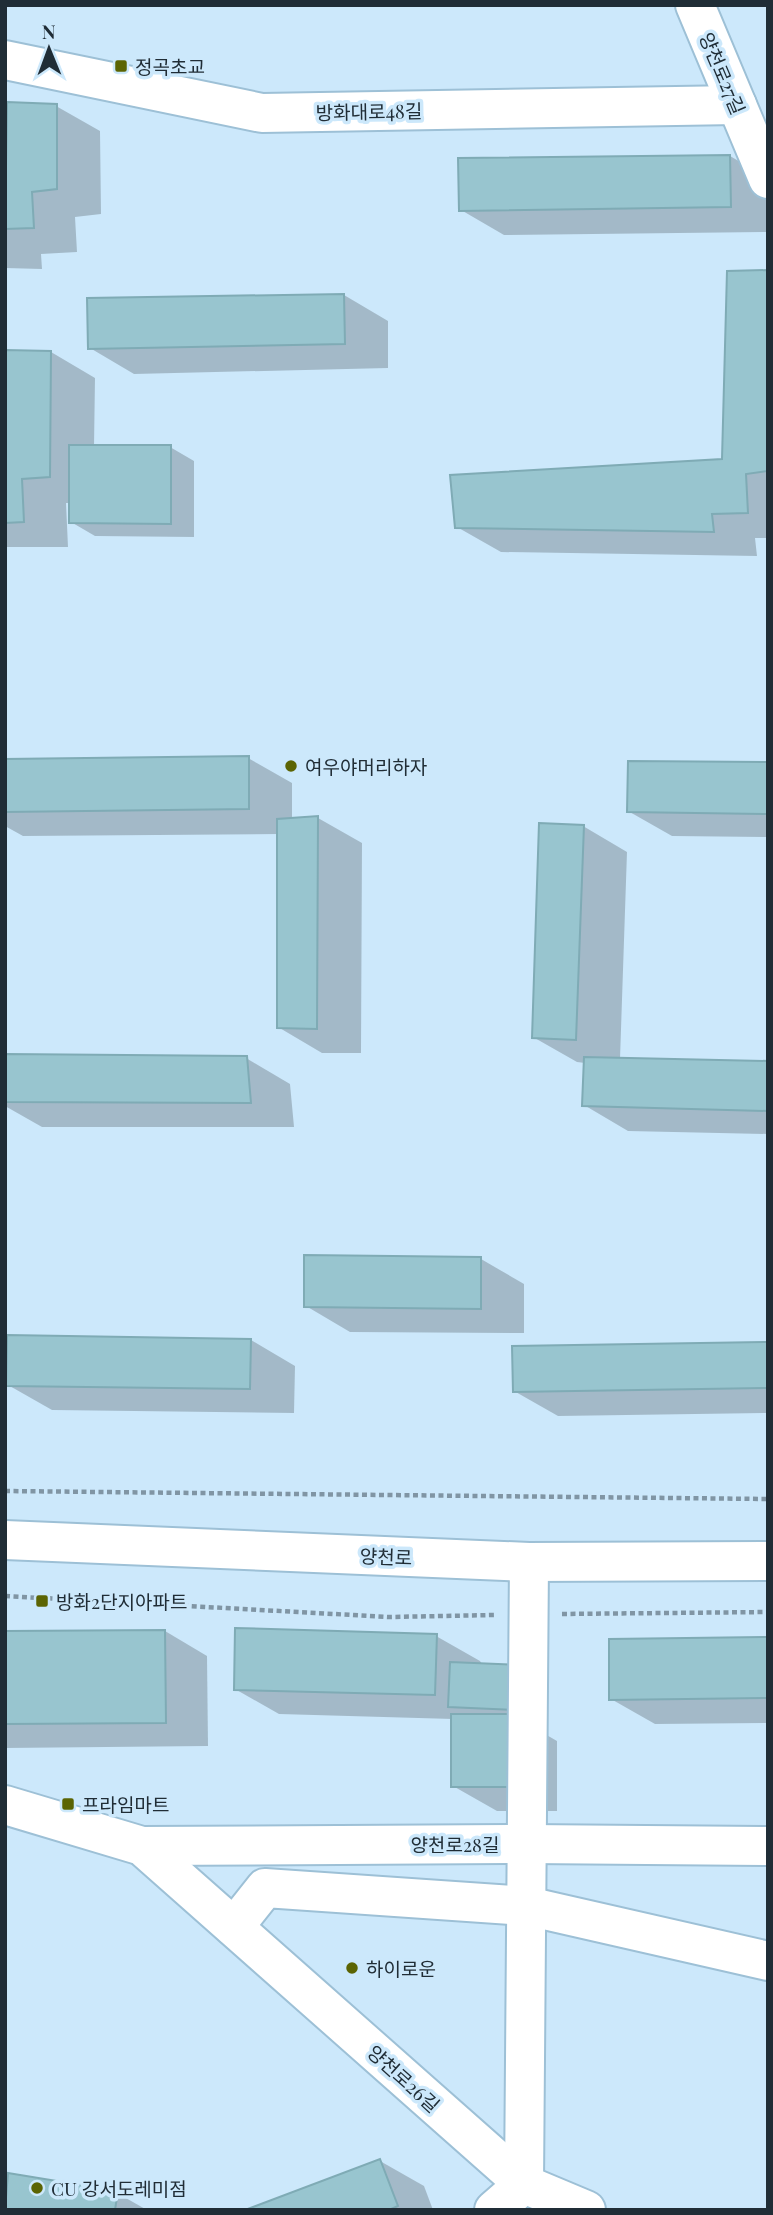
<svg xmlns="http://www.w3.org/2000/svg" width="773" height="2215" viewBox="0 0 773 2215" font-family="'Playfair Display','Noto Sans KR',serif">
<style>
.shadow{fill:#0003}
.building{fill:#98c5cf;stroke:#7fabb5;stroke-width:2}
.lines{fill:none;stroke-linecap:round;stroke-linejoin:round}
.minor-casing{stroke:#9dc0d6;stroke-width:42}
.major-casing{stroke:#9dc0d6;stroke-width:42}
.path{stroke:#8095a4;stroke-width:4.5;stroke-dasharray:5 3.5;stroke-linecap:butt}
.minor{stroke:#fff;stroke-width:38}
.major{stroke:#fff;stroke-width:38}
.poi-dot{fill:#5b6403;stroke:#cce8fb;stroke-width:2.5}
.labels{text-anchor:middle;dominant-baseline:central;stroke-width:7;stroke-linejoin:round;paint-order:stroke}
.poi-label{font-size:19px;fill:#202d36;stroke:#cce8fb;text-anchor:start}
.street-label{font-size:19px;fill:#202d36;stroke:#cce8fb}
</style>
<rect width="100%" height="100%" fill="#cce8fb"/>
<g class="shadow">
<polygon points="9,104 56,106 100,131 101,214 75,217 77,252 41,254 42,269 5,268"/>
<polygon points="730,156 768,178 768,232 504,235 461,210"/>
<polygon points="768,271 768,538 755,538 757,556 501,552 457,527 724,461"/>
<polygon points="344,295 388,321 388,368 134,374 90,348"/>
<polygon points="51,352 95,378 94,447 170,447 194,461 194,537 95,536 71,522 71,503 66,503 68,547 5,547 5,367"/>
<polygon points="248,758 292,783 292,820 318,818 362,843 361,1053 322,1053 278,1027 279,834 23,836 5,826 5,761"/>
<polygon points="768,764 768,837 672,836 628,811"/>
<polygon points="583,826 627,852 620,1059 768,1062 768,1134 628,1131 584,1105 585,1063 577,1062 533,1037"/>
<polygon points="5,1056 246,1058 290,1084 294,1127 42,1127 5,1106"/>
<polygon points="481,1259 524,1284 524,1333 350,1332 306,1306"/>
<polygon points="251,1340 295,1366 294,1413 52,1410 8,1385"/>
<polygon points="768,1344 768,1413 558,1416 514,1391"/>
<polygon points="165,1631 207,1656 208,1746 5,1748 5,1633"/>
<polygon points="436,1636 480,1661 517,1718 557,1741 557,1811 497,1811 453,1786 453,1719 279,1714 235,1689"/>
<polygon points="768,1639 768,1723 655,1724 611,1699"/>
<polygon points="380,2161 424,2186 433,2210 250,2210"/>
<polygon points="10,2175 117,2193 147,2210 5,2210"/>
</g>
<g class="building">
<polygon points="7,102 57,104 57,189 32,192 34,228 5,229"/>
<polygon points="730,155 731,207 459,211 458,158"/>
<polygon points="768,270 768,471 746,474 748,513 712,514 714,532 455,528 450,475 722,459 727,271"/>
<polygon points="344,294 345,344 88,349 87,298"/>
<polygon points="5,350 51,351 50,477 22,479 24,522 5,523"/>
<polygon points="69,445 171,445 171,524 69,523"/>
<polygon points="249,756 249,809 5,812 5,759"/>
<polygon points="628,761 768,762 768,814 627,812"/>
<polygon points="318,816 317,1029 277,1028 277,819"/>
<polygon points="539,823 584,825 576,1040 532,1038"/>
<polygon points="5,1054 247,1056 251,1103 5,1102"/>
<polygon points="584,1057 768,1061 768,1111 582,1106"/>
<polygon points="304,1255 481,1257 481,1309 304,1307"/>
<polygon points="7,1335 251,1339 250,1389 6,1386"/>
<polygon points="768,1342 768,1388 513,1392 512,1346"/>
<polygon points="235,1628 437,1634 435,1695 234,1690"/>
<polygon points="165,1630 166,1723 5,1724 5,1631"/>
<polygon points="768,1637 768,1698 609,1700 609,1639"/>
<polygon points="450,1662 520,1665 518,1710 448,1707"/>
<polygon points="451,1714 513,1714 514,1787 451,1787"/>
<polygon points="380,2159 398,2206 389,2210 245,2210"/>
<polygon points="8,2173 118,2191 115,2210 5,2210"/>
</g>
<g class="lines">
<defs>
<g id="minor">
<polyline points="695,5 768,179"/>
<polyline points="5,60 262,113 737,105"/>
<polyline points="5,1805 142,1846 524,2184 586,2210"/>
<polyline points="142,1846 528,1844 768,1846"/>
<polyline points="234,1927 265,1888 527,1906 768,1961"/>
<polyline points="524,2184 529,1562"/>
<polyline points="494,2210 524,2184"/>
</g>
<polyline id="major" points="5,1540 529,1562 768,1561"/>
</defs>
<use href="#minor" class="minor-casing"/>
<use href="#major" class="major-casing"/>
<g class="path">
<polyline points="5,1491 768,1499"/>
<polyline points="5,1596 389,1617 494,1615"/>
<polyline points="562,1614 768,1612"/>
</g>
<use href="#minor" class="minor"/>
<use href="#major" class="major"/>
</g>
<g class="poi-dot">
<rect x="114" y="59" width="14" height="14" rx="3.5"/>
<circle cx="291" cy="766" r="7"/>
<rect x="35" y="1594" width="14" height="14" rx="3.5"/>
<rect x="61" y="1797" width="14" height="14" rx="3.5"/>
<circle cx="352" cy="1968" r="7"/>
<circle cx="37" cy="2188" r="7"/>
</g>
<g class="labels">
<g class="poi-label">
<text x="135" y="66">정곡초교</text>
<text x="305" y="766">여우야머리하자</text>
<text x="56" y="1601">방화2단지아파트</text>
<text x="82" y="1804">프라임마트</text>
<text x="366" y="1968">하이로운</text>
<text x="51" y="2188">CU 강서도레미점</text>
</g>
<g class="street-label">
<text transform="translate(723 73) rotate(67)">양천로27길</text>
<text transform="translate(369 111) rotate(-1)">방화대로48길</text>
<text transform="translate(386 1556) rotate(2)">양천로</text>
<text x="455" y="1844">양천로28길</text>
<text transform="translate(404 2078) rotate(42)">양천로26길</text>
</g>
</g>
<rect width="773" height="2215" fill="none" stroke="#202d36" stroke-width="14"/>
<g transform="translate(49 49) rotate(359)" stroke="#cce8fb" stroke-width="5" paint-order="stroke">
<path d="M0-5L12 26L0 18L-12 26Z" fill="#202d36"/>
<text y="-10" font-size="19" font-weight="bold" text-anchor="middle" fill="#202d36">N</text>
</g>
</svg>
